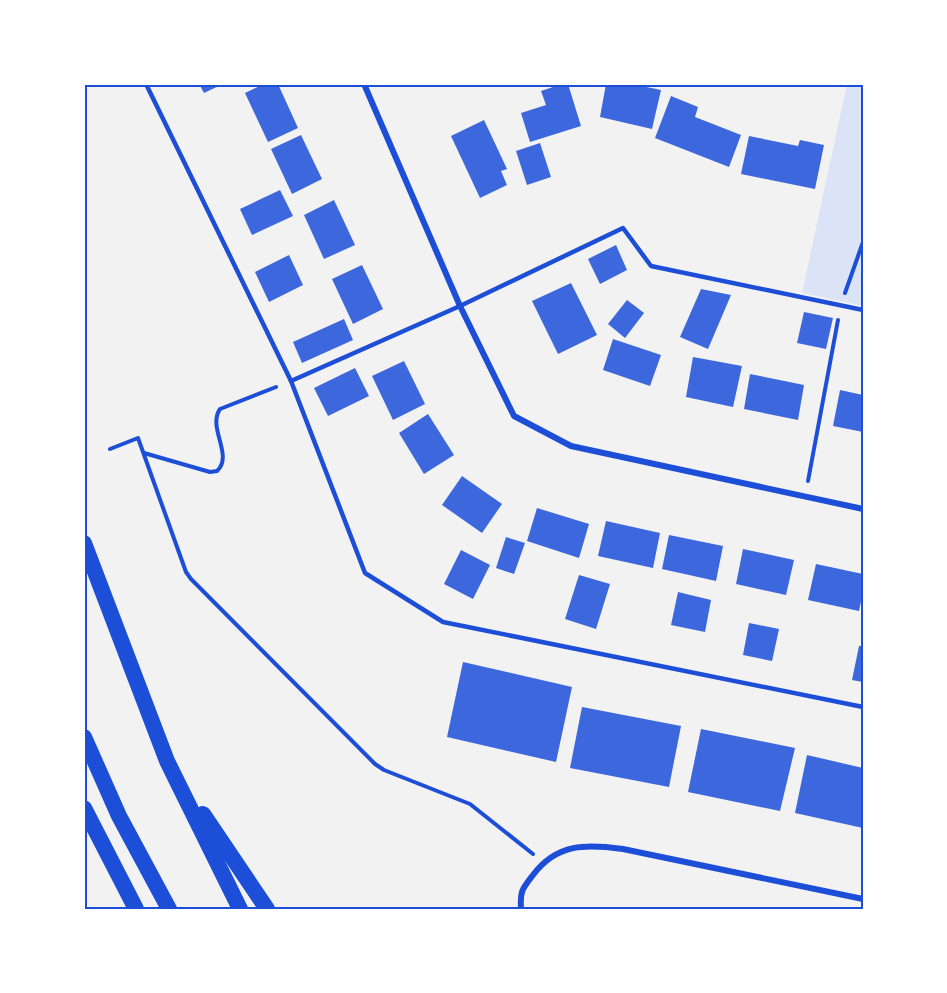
<svg xmlns="http://www.w3.org/2000/svg" width="947" height="993" viewBox="0 0 947 993" font-family="'Asap Condensed',sans-serif">
<style>
.green{fill:#dbe4f7}
.building{fill:#3d67dc}
.lines{fill:none;stroke-linecap:round;stroke-linejoin:round}
.path{stroke:#1d4ed8;stroke-width:4}
.service{stroke:#1d4ed8;stroke-width:4.5}
.minor{stroke:#1d4ed8;stroke-width:6}
.trunk{stroke:#1d4ed8;stroke-width:16}
.neatline{fill:none;stroke:#1d4ed8;stroke-width:2}
</style>
<rect width="100%" height="100%" fill="#f2f2f2"/>
<polygon class="green" points="847,84 863,84 863,306 802,293"/>
<g class="building">
<polygon points="199,84 223,84 204,93"/>
<polygon points="264,84 278,84 298,128 268,142 245,93"/>
<polygon points="562,84 568,84 581,126 530,142 521,113 546,105 541,91"/>
<polygon points="606,84 632,84 661,90 652,129 600,117"/>
<polygon points="671,96 698,107 695,117 741,135 729,167 655,138"/>
<polygon points="484,120 507,169 501,171 507,185 480,198 451,136"/>
<polygon points="301,135 322,179 292,194 271,149"/>
<polygon points="749,136 798,146 800,140 824,145 815,189 741,174"/>
<polygon points="540,143 551,177 527,185 516,151"/>
<polygon points="280,190 293,216 252,235 240,209"/>
<polygon points="334,200 355,245 324,259 304,215"/>
<polygon points="616,245 627,270 600,284 588,259"/>
<polygon points="289,255 303,285 269,302 255,272"/>
<polygon points="362,265 383,309 353,324 332,279"/>
<polygon points="571,283 597,335 558,354 532,301"/>
<polygon points="701,289 731,295 708,349 680,337"/>
<polygon points="627,300 644,313 625,338 608,324"/>
<polygon points="804,312 833,318 826,349 797,343"/>
<polygon points="344,319 353,340 302,363 293,342"/>
<polygon points="613,339 661,355 650,386 603,370"/>
<polygon points="693,357 742,366 733,407 686,397"/>
<polygon points="404,361 425,404 393,420 372,376"/>
<polygon points="355,368 369,396 328,416 314,388"/>
<polygon points="750,374 804,385 798,420 744,409"/>
<polygon points="840,390 863,395 863,432 833,426"/>
<polygon points="428,414 454,455 424,474 399,433"/>
<polygon points="462,476 502,504 482,533 442,505"/>
<polygon points="537,508 589,524 579,558 527,541"/>
<polygon points="606,521 660,533 653,568 598,556"/>
<polygon points="669,535 723,546 716,581 662,569"/>
<polygon points="506,537 525,543 514,574 496,568"/>
<polygon points="743,549 794,560 786,595 736,584"/>
<polygon points="461,550 490,565 473,599 444,584"/>
<polygon points="816,564 863,574 863,592 859,611 808,600"/>
<polygon points="579,575 610,584 596,629 565,619"/>
<polygon points="678,592 711,600 705,632 671,625"/>
<polygon points="749,623 779,629 772,661 743,655"/>
<polygon points="859,646 863,646 863,682 852,680"/>
<polygon points="463,662 572,687 556,762 447,737"/>
<polygon points="582,707 681,726 669,787 570,768"/>
<polygon points="701,729 795,748 780,811 688,792"/>
<polygon points="807,755 863,768 863,828 795,813"/>
</g>
<g class="lines">
<g class="path">
<polyline points="845,293 863,242"/>
<polyline points="110,449 138,438 186,572 191,579 375,764 384,770 470,804 533,854"/>
<path d="M 144,453 L 210,472 L 217,471 C 234,455 207,428 220,409 L 276,387"/>
<polyline points="808,481 838,320"/>
</g>
<g class="service">
<polyline points="146,84 291,381 365,573 443,622 863,707"/>
<polyline points="291,381 460,306 623,228 651,266 863,310"/>
</g>
<g class="minor">
<polyline points="364,84 460,306 514,416 571,446 863,509"/>
<path d="M 521,909 C 520,891 522,889 533,875 C 557,843 586,844 623,849 L 863,899"/>
</g>
<g class="trunk">
<polyline points="84,543 167,761 240,909"/>
<polyline points="84,737 119,816 169,909"/>
<polyline points="84,808 136,909"/>
<polyline points="203,814 267,909"/>
</g>
</g>
<rect width="947" height="993" fill="none" stroke="#ffffff" stroke-width="171"/>
<rect x="86" y="86" width="776" height="822" class="neatline"/>
</svg>
